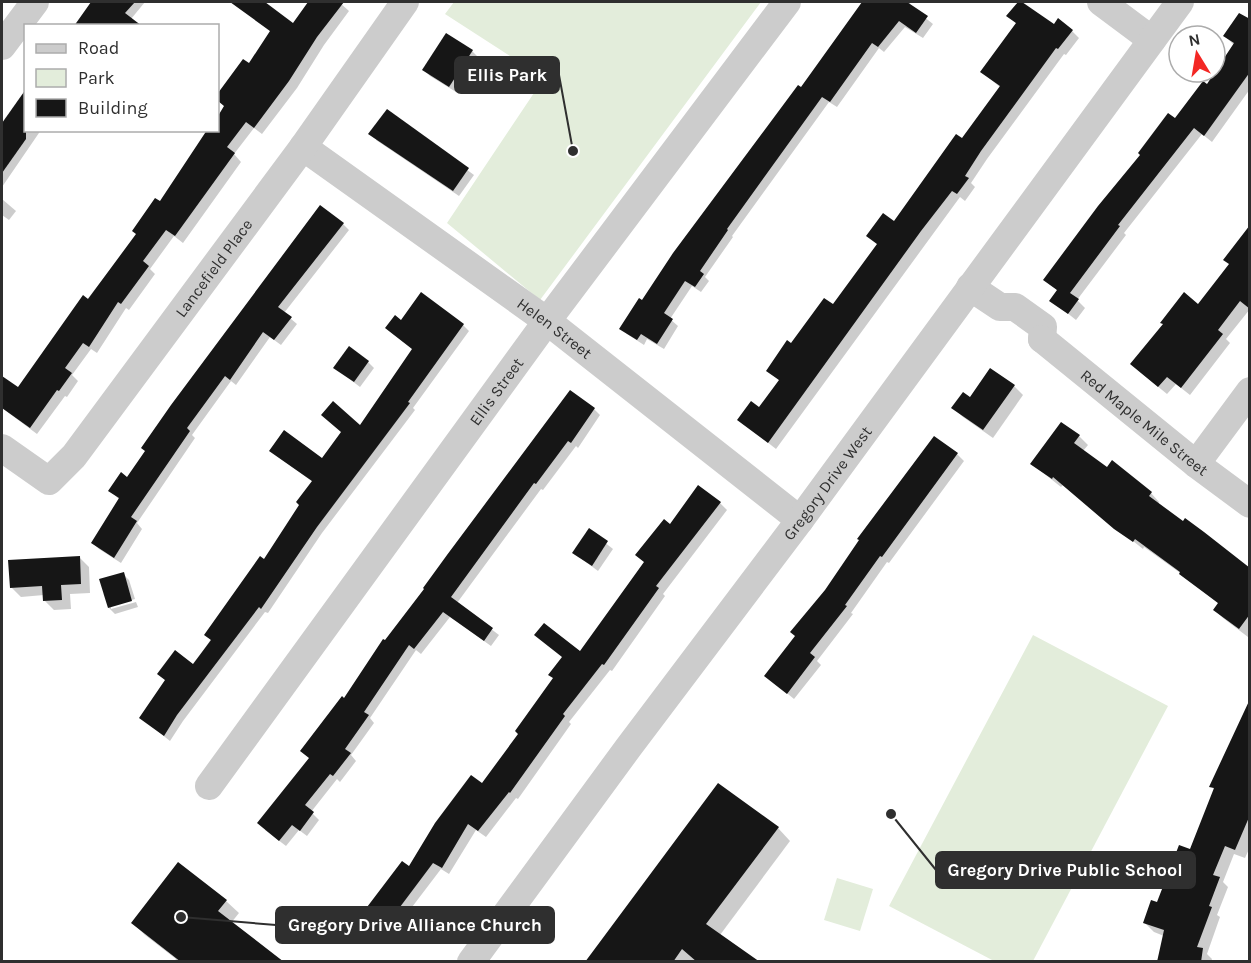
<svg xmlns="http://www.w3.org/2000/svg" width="1251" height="963" viewBox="0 0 1251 963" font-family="Karla,sans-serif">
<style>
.green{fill:#e3eddb}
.shadow{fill:#0003}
.building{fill:#161616}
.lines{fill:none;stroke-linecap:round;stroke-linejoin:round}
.minor{stroke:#ccc;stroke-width:28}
.labels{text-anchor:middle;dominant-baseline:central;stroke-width:6;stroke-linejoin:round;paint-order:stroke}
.street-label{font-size:16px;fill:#2f2f2f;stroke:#fff}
.leader{fill:none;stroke:#2f2f2f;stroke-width:2}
.callout-dot{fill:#2f2f2f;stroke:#fff;stroke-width:2}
.callout{fill:#2f2f2f;stroke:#2f2f2f;stroke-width:2}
.callout-label{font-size:18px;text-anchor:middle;font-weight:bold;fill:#fff}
</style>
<rect width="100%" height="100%" fill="#fff"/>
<g class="green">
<polygon points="454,2 761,2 540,300 447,223 544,78 445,14"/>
<polygon points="1033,635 1168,706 1033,961 994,961 889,906"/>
<polygon points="837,878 873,889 860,931 824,920"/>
</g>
<g class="shadow">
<polygon points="99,2 145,2 131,19 88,16"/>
<polygon points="246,2 262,2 293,25 310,2 339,2 349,11 324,45 297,88 262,134 254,128 234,154 241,162 183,243 174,236 150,269 155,274 129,310 126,308 97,353 91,349 72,375 78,381 67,397 65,396 37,434 2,408 2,377 18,389 218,130 218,118 226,107 218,100 218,96 244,61 250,66 271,32 242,8"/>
<polygon points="868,2 911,2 909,5 933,24 923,38 905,27 884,52 879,48 837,107 829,102 732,236 733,237 705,277 709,281 701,292 692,286 670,319 678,326 664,349 647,339 644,345 627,334 621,328"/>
<polygon points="1020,2 1054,26 1072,31 1079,38 1066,55 1064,54 987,159 971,183 975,187 965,201 960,197 776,449 739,420 759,409 780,381 768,371 833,307 878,245 868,236 894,223 962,140 1001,88 982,72 1017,24 1008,16"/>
<polygon points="1250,22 1250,89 1212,142 1202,134 1124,233 1126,235 1077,300 1085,308 1076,320 1051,300 1058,291 1045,280 1175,120 1207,86 1234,45 1225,36"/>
<polygon points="472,51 478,57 456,92 430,76 424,70"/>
<polygon points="26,92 26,130 41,130 2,187 2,126"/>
<polygon points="387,111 474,175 459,196 376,140"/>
<polygon points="2,199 16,211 9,220 2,215"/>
<polygon points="343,224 349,230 284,313 297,324 281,345 270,337 236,385 231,381 192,435 195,438 137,523 142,529 121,563 99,549 93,543 120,500 110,491 127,479"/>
<polygon points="1250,243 1250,309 1226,339 1230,343 1190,395 1176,384 1167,394 1140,372 1198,306"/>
<polygon points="401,322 463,325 469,331 413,408 415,410 322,533 268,613 265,612 183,721 170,741 141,718 166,681 159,674 193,666 301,505 313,482 277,456 323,460 360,427 414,350"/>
<polygon points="368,362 374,368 360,387 335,368"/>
<polygon points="1014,386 1023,395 993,438 963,417 953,408 970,399"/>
<polygon points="594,409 600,415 578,448 576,446 543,490 541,489 457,603 499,635 491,646 450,617 421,654 416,650 370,718 374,723 351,755 356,761 340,782 337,779 311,812 319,820 307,836 299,830 286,846 265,830 311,759 345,700 385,642"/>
<polygon points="1079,436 1088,445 1083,451 1107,469 1151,493 1159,502 1158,504 1250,570 1248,637 1223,618 1215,610 1219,604 1183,575 1144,547 1143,549 1063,485 1061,487 1032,464"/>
<polygon points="957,454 964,461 889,563 887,562 851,613 853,614 817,661 821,665 794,699 766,676 797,636 861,541"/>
<polygon points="720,503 727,510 663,594 665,596 612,671 610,670 569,722 571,724 518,799 516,798 486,837 476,830 449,874 441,869 390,936 370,921 410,868 482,785 580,653 670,526"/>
<polygon points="589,530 613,549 598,571 574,553"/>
<polygon points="79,557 89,567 90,593 70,594 71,609 54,610 44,600 44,595 21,597 11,587"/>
<polygon points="123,574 129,580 135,599 111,606 111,609 136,602 138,607 115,614 109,608"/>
<polygon points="1250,715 1250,847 1245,858 1234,854 1223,882 1228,887 1217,915 1220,917 1207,954 1212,959 1211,962 1157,962 1164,936 1154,932 1145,923 1191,850 1215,790 1211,786"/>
<polygon points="778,828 790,841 720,935 695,962 587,962"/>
<polygon points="178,864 226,901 239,913 231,923 282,962 174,962 176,959 145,935 133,923"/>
</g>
<g class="building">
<polygon points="91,2 135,2 125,13 142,26 74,26"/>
<polygon points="230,2 265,2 293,23 308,2 344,2 317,37 289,81 254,128 246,122 227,147 235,153 175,236 166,230 143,261 149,266 121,304 118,302 89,347 83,343 65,368 72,373 59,391 57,390 30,428 2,408 2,376 18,387 83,295 88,299 136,234 132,231 155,198 160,201 207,130 218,130 218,116 224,106 218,101 218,93 243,59 249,63 270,31"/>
<polygon points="862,2 907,2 928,16 916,33 899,21 878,47 872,43 830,102 822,97 727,229 728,230 700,271 704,274 695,287 685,281 664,313 673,319 657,344 641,334 637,340 619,329 639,298 642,300 673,253 798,85 801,87"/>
<polygon points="1018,2 1022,2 1054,24 1058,18 1073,30 1058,49 1056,48 981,151 965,176 969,178 957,194 952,191 921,231 768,443 737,420 751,401 759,407 779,380 766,371 787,340 791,343 824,298 833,304 877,244 866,236 883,213 894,221 956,134 962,138 1000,86 980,72 1016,23 1006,16"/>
<polygon points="1239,13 1250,19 1250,72 1204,136 1194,128 1118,225 1120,226 1070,293 1079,299 1068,314 1049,301 1057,290 1043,280 1098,206 1140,155 1138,153 1168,113 1175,118 1203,81 1207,84 1234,43 1223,36"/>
<polygon points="446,33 473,50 449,87 422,70"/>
<polygon points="26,89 26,139 2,173 2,123"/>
<polygon points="387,109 469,168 453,191 368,134"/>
<polygon points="320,205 344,223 278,307 292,317 274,340 263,332 230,380 225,376 187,428 190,431 131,517 137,521 114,558 91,543 119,498 108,491 121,472 127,477 145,451 141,448 171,405"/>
<polygon points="1250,225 1250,309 1240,301 1218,330 1223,334 1181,388 1167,377 1158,387 1130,364 1163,324 1160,323 1184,292 1198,304 1229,264 1223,260"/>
<polygon points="421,292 464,324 408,402 410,403 317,527 261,609 259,607 177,715 164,736 139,718 165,680 157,674 175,650 193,664 211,640 204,635 260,556 264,559 299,505 296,502 312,481 269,451 284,430 322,458 341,432 321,415 333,401 360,425 412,349 385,328 395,315 401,320"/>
<polygon points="349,346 369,361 354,382 333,368"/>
<polygon points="990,368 1015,385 983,430 951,408 963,392 970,397"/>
<polygon points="570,390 595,408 571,443 568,441 536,484 534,483 451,597 493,628 484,641 443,612 414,649 409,645 364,712 369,715 345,749 351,753 333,776 330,774 305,805 314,812 300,831 292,825 279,841 257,823 309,758 300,751 342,696 344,698 383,639 385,640 424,589 423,588 447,555"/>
<polygon points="1061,422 1080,435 1074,443 1107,467 1112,460 1152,492 1149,496 1183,521 1185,518 1204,532 1250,568 1250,614 1239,629 1213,610 1218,603 1179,574 1180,572 1135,539 1133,542 1114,529 1053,477 1052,479 1030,464"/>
<polygon points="934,436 958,453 882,557 880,556 845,605 847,606 810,653 815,657 787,694 764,676 795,636 790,632 825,590 859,540 857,539"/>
<polygon points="698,485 721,502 656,586 659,588 604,665 602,664 563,714 565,716 510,793 509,792 478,831 468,824 442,868 433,863 382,931 361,915 402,861 409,866 435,823 471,775 482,783 518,734 515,731 553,678 548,675 562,657 534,635 544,623 580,651 644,562 635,555 664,519 670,524"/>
<polygon points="589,528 608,541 592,566 572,553"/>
<polygon points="80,556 81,584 61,585 62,600 43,601 42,586 10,588 8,560"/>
<polygon points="124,572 132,601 108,608 99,579"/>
<polygon points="1250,699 1250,815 1235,850 1225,846 1213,875 1220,877 1209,906 1212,907 1197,947 1203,948 1201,962 1157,962 1164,930 1143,923 1151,900 1157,902 1179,845 1190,849 1214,788 1209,787"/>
<polygon points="718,783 779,827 706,924 760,962 697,962 682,949 673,962 585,962"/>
<polygon points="178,862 227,900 218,911 284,962 181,962 131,923"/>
</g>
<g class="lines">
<g class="minor">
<polyline points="1101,2 1152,40"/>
<polyline points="2,46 35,2"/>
<path id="s1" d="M 303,147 L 547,321 L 800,520"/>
<polyline points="970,287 1000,307 1015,307 1043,327 1042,339"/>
<path id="s2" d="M 1042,339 L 1196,464 L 1250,504"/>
<path id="s3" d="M 2,448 L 49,481 L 74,456 L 303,147 L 405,2"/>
<polyline points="1196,464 1250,391"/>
<path id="s4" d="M 209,786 L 547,321 L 787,2"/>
<path id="s5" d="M 471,962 L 628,748 L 800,520 L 1180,2"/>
</g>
</g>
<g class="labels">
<g class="street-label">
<text stroke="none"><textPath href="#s3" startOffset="327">Lancefield Place</textPath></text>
<text stroke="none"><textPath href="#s1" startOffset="310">Helen Street</textPath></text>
<text stroke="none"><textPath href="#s4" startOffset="488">Ellis Street</textPath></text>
<text stroke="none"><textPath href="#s2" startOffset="132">Red Maple Mile Street</textPath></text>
<text stroke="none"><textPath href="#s5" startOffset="597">Gregory Drive West</textPath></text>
</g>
</g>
<path class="leader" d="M573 151L559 75M891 814L936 870M181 917L276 925"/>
<g class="callout-dot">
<circle cx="573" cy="151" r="6"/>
<circle cx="891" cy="814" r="6"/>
<circle cx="181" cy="917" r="6"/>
</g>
<g class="callout">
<rect x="455" y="57" width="104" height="36" rx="6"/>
<rect x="936" y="852" width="259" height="36" rx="6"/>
<rect x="276" y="907" width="278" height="36" rx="6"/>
</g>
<g class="callout-label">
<text x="507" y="81">Ellis Park</text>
<text x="1065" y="876">Gregory Drive Public School</text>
<text x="415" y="931">Gregory Drive Alliance Church</text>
</g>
<rect width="1251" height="963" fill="none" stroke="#2f2f2f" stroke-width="6"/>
<rect x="24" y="24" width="195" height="108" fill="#ffffff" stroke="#acacac" stroke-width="1.5"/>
<rect x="36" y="44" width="30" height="9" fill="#cccccc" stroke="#acacac" stroke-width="1.5"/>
<text x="78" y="54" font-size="18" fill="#2f2f2f">Road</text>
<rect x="36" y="69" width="30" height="18" fill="#e3eddb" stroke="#acacac" stroke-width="1.5"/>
<text x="78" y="84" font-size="18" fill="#2f2f2f">Park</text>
<rect x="36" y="99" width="30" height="18" fill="#161616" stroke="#acacac" stroke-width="1.5"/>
<text x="78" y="114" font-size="18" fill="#2f2f2f">Building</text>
<g transform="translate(1197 54) rotate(349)"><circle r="28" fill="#ffffff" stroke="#acacac" stroke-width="1.5"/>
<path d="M0-4.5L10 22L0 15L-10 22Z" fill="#f32724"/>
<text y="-9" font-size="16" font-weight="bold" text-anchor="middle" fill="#2f2f2f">N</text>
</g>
</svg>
